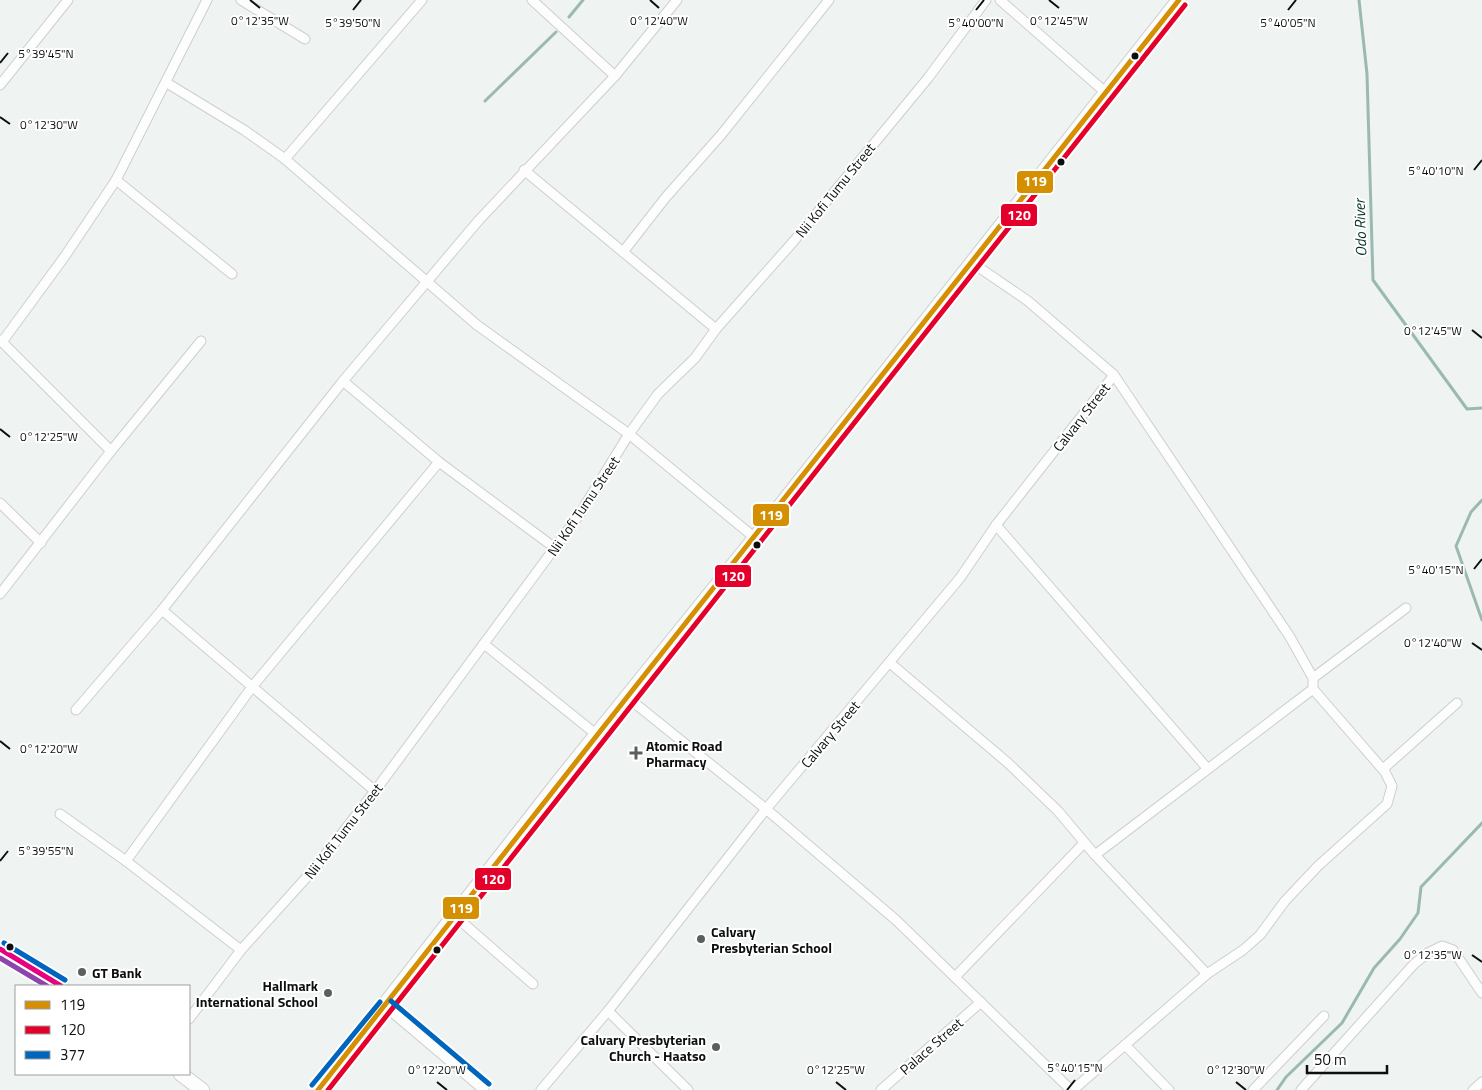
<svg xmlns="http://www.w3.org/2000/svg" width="1482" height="1090" viewBox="0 0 1482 1090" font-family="'Titillium Web',sans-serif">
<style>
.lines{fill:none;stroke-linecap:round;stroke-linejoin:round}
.stream{stroke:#9abab1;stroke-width:3}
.street-casing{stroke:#cccfce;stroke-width:11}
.secondary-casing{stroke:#cccfce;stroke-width:16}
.street{stroke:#fdfdfd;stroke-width:9}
.secondary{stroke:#fdfdfd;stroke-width:14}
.bus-1-casing{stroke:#fff;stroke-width:9}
.bus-2-casing{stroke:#fff;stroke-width:9}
.bus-3-casing{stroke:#fff;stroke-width:9}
.bus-4-casing{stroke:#fff;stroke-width:9}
.bus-5-casing{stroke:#fff;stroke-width:9}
.bus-1{stroke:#d48f02;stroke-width:5}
.bus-2{stroke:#e4002b;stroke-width:5}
.bus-3{stroke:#0065bd;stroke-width:5}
.bus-4{stroke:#e5007d;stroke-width:5}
.bus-5{stroke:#8e44ad;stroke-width:5}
.ticks{fill:none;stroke:#0d0f0f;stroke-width:2}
.bus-dot{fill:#0d0f0f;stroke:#fff;stroke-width:2}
.poi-dot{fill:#5c5f5e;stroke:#fff;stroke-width:2}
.labels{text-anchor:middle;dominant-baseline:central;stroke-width:4;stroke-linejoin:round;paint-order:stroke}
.street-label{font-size:14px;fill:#0d0f0f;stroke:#fff}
.poi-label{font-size:14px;font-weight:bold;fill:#0d0f0f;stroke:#fff;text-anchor:start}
.water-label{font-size:15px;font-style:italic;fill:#063229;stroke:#fff}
.ticks-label{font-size:12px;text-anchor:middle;fill:#0d0f0f;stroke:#fff;stroke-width:4;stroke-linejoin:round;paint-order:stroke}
.line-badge{stroke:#fff;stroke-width:2}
.badge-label{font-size:14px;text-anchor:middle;font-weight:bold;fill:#fff}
</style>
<rect width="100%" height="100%" fill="#eff3f1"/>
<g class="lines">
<g class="stream">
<polyline points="1359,0 1367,74 1373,280 1467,409 1482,408"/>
<polyline points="569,17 583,0"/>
<polyline points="485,101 556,32"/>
<polyline points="1482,500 1471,512 1456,546 1482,620"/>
<polyline points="1277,1090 1286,1077 1342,1023 1374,968 1400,939 1418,913 1421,887 1482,823"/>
</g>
<defs>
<g id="street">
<polyline points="241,0 305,39"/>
<polyline points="532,0 615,76"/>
<polyline points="1000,0 1105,92"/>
<polyline points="167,83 244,130 285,159 477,325 629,434 755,538"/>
<polyline points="0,85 68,0"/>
<polyline points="285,159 422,0"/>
<polyline points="524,170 716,329"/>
<polyline points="116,180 232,274"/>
<polyline points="623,252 666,197 721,135 829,0"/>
<polyline points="971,262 1028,301 1114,375 1290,637 1313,678 1313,689 1385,772 1392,786 1387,804 1318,866 1285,901 1260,935 1243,950 1207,974 1073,1090"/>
<polyline points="0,340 111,451"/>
<polyline points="2,342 65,256 116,180 207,0"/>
<polyline points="343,381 439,462 555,548"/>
<polyline points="0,503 41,543"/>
<polyline points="996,525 1207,768"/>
<polyline points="0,594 111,451 201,341"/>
<polyline points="162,610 375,791"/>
<polyline points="484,644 597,735"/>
<polyline points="890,663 1008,763 1058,811 1095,855 1207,974"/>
<polyline points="1313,678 1406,608"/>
<polyline points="627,697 766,809 896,920 1071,1090"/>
<polyline points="76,710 162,610 343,381 479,220 615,76 677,0"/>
<polyline points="1383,769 1457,703"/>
<polyline points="60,814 126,861 241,950"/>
<polyline points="1095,855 1313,689"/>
<polyline points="126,861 252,687 439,462"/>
<polyline points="455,916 533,984"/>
<polyline points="956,976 1084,843"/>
<polyline points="386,1007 484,1090"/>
<polyline points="608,1011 688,1090"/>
<polyline points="189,1019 241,950 315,868 375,791 579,515 629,434 658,394 695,358 716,329 793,242 928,78 986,0"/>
<polyline points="1125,1045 1169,1090"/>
<polyline points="541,1090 608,1011 766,809 960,578 996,525 1114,375"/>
<polyline points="881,1090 981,1002"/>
<polyline points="1253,1090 1324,1016"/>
<polyline points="1301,1090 1414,964 1428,953 1442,946 1453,950 1482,993"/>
<polyline points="1473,1090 1482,1082"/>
</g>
<g id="secondary">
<polyline points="0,949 61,986"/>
<polyline points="181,1074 202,1090"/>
<polyline points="318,1090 560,780 755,538 1179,0"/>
</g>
</defs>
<use href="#street" class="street-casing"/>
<use href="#secondary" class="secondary-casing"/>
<use href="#street" class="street"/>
<use href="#secondary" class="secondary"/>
<defs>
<path id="bus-1" d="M 318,1090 C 603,725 892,364 1179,0"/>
<path id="bus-2" d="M 328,1090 C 611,727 900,367 1185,5"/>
<g id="bus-3">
<polyline points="4,943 65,980"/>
<polyline points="391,1001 489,1084"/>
<polyline points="312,1085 380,1002"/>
</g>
<polyline id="bus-4" points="0,949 61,986"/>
<polyline id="bus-5" points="0,958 47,986"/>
</defs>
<use href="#bus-1" class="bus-1-casing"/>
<use href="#bus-2" class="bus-2-casing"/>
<use href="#bus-3" class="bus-3-casing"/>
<use href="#bus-4" class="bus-4-casing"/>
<use href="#bus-5" class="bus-5-casing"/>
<use href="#bus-1" class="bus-1"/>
<use href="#bus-2" class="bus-2"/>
<use href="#bus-3" class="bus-3"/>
<use href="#bus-4" class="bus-4"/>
<use href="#bus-5" class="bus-5"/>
</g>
<path class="ticks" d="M 250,0 L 260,8M 650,0 L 659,8M 1049,0 L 1059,8M 353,10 L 361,0M 976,10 L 984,0M 1288,10 L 1296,0M 0,63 L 8,53M 0,117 L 10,124M 1474,170 L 1482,160M 1472,330 L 1482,338M 0,429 L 10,437M 1474,569 L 1482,559M 1472,643 L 1482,650M 0,741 L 10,749M 0,861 L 8,851M 1472,955 L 1482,962M 437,1082 L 447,1090M 836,1082 L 846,1090M 1236,1082 L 1246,1090M 1067,1090 L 1075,1080"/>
<g class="bus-dot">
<circle cx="1135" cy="56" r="4.5"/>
<circle cx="1061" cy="162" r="4.5"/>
<circle cx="757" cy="545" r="4.5"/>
<circle cx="10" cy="947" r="4.5"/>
<circle cx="437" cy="950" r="4.5"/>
</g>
<g class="poi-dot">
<path d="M633.5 745.5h5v5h5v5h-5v5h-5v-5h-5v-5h5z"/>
<circle cx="701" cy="939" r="5"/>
<circle cx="82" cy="972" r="5"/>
<circle cx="328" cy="993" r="5"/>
<circle cx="716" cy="1047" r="5"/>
</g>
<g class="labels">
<g class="street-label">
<text transform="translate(835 190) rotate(-51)">Nii Kofi Tumu Street</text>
<text transform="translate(1081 417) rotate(-52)">Calvary Street</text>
<text transform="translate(583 506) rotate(-56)">Nii Kofi Tumu Street</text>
<text transform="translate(830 734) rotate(-50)">Calvary Street</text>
<text transform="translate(343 831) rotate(-52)">Nii Kofi Tumu Street</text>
<text transform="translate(931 1046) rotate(-41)">Palace Street</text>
</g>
<g class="poi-label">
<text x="646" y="745">Atomic Road<tspan x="646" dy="16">Pharmacy</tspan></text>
<text x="711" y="931">Calvary<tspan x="711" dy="16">Presbyterian School</tspan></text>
<text x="92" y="972">GT Bank</text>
<text x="318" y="985" text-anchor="end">Hallmark<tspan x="318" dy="16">International School</tspan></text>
<text x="706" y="1039" text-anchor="end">Calvary Presbyterian<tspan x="706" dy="16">Church - Haatso</tspan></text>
</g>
<g class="water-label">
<text transform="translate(1360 228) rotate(-92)">Odo River</text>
</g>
</g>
<g class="ticks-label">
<text x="260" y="25">0°12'35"W</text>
<text x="659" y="25">0°12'40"W</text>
<text x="1059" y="25">0°12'45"W</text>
<text x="353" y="27">5°39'50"N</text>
<text x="976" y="27">5°40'00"N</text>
<text x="1288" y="27">5°40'05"N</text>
<text x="46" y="58">5°39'45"N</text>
<text x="49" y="129">0°12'30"W</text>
<text x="1436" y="175">5°40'10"N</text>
<text x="1433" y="335">0°12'45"W</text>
<text x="49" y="441">0°12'25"W</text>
<text x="1436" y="574">5°40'15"N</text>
<text x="1433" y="647">0°12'40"W</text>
<text x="49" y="753">0°12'20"W</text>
<text x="46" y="855">5°39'55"N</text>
<text x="1433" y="959">0°12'35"W</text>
<text x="1075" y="1072">5°40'15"N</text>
<text x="437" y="1074">0°12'20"W</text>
<text x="836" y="1074">0°12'25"W</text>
<text x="1236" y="1074">0°12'30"W</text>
</g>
<g class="line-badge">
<rect x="1016" y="170" width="38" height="24" rx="5" fill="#d48f02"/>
<rect x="1000" y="203" width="38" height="24" rx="5" fill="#e4002b"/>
<rect x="752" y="503" width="38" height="24" rx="5" fill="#d48f02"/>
<rect x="714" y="564" width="38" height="24" rx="5" fill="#e4002b"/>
<rect x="474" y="867" width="38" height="24" rx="5" fill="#e4002b"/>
<rect x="442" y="896" width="38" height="24" rx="5" fill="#d48f02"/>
</g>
<g class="badge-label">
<text x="1035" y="186">119</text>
<text x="1019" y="220">120</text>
<text x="771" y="520">119</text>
<text x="733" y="581">120</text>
<text x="493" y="884">120</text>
<text x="461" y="913">119</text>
</g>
<rect x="15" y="985" width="175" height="90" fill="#ffffff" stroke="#9e9f9f"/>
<rect x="25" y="1001" width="25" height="8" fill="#d48f02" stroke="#9e9f9f"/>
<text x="60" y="1010" font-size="15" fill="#0d0f0f">119</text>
<rect x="25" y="1026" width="25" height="8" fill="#e4002b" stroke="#9e9f9f"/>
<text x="60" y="1035" font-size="15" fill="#0d0f0f">120</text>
<rect x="25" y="1051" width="25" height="8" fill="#0065bd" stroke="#9e9f9f"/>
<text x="60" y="1060" font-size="15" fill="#0d0f0f">377</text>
<path d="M1307 1065v8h80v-8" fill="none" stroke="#0d0f0f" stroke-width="2.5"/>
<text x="1314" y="1065" font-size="15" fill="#0d0f0f" stroke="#ffffff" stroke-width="4" paint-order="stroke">50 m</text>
</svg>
